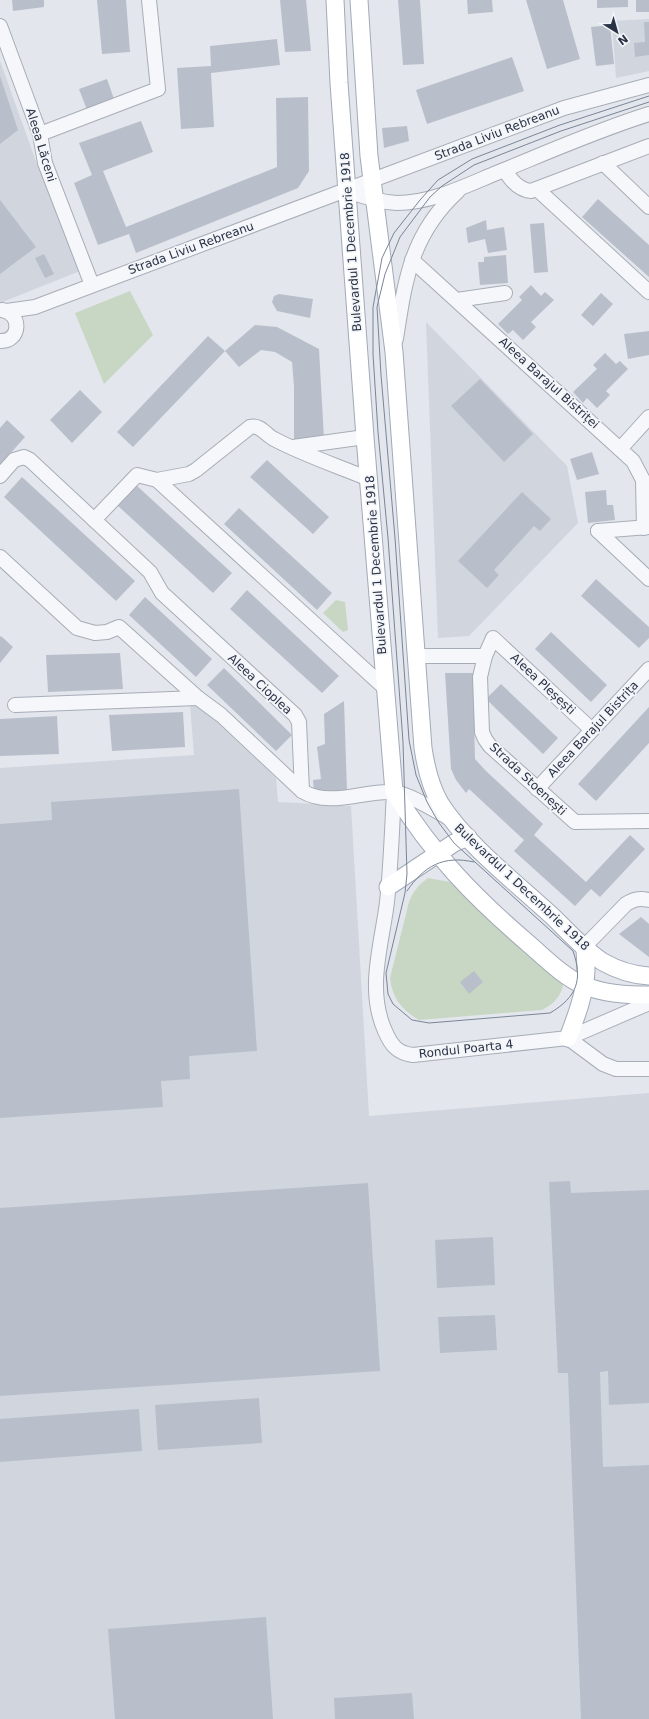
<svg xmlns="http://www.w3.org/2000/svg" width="649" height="1719" viewBox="0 0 649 1719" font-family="'DejaVu Sans',sans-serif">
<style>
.built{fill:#d0d5de}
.green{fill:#c8d7c3}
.building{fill:#b9bfca}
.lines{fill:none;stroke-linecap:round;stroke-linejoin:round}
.minor-casing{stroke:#a7adb7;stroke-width:16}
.major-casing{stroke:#a1aab9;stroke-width:19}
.minor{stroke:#f6f7fa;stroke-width:14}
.major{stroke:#fff;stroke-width:17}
.tram{stroke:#7a8597;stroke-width:1}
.labels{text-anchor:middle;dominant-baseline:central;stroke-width:3.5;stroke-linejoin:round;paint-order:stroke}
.street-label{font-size:12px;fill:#293346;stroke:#f3f5f9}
</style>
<rect width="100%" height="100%" fill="#e3e6ec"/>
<g class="built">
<polygon points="649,19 649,71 616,78 612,21"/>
<polygon points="0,61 38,167 80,271 0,303"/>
<polygon points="426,322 567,466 578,523 469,636 438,638"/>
<polygon points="190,704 198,704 276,778 278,802 351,806 369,1116 649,1093 649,1719 0,1719 0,768 194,755"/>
</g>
<g class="green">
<polygon points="130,291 153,335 104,384 75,313"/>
<polygon points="336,600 345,602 348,630 343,632 323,613"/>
<path d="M 428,878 L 450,882 L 506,935 L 561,980 L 563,986 C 559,999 554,1003 542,1010 L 419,1020 C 402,1010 392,998 390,978 L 409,902 C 413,892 418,885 428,878 Z"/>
</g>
<g class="building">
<polygon points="12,0 44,0 44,7 13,11"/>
<polygon points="97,0 126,0 130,52 102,54"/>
<polygon points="280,0 306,0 311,51 285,52"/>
<polygon points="398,0 420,0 424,64 403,65"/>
<polygon points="467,0 492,0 493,12 468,14"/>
<polygon points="526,0 563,0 580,59 547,69"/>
<polygon points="597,0 628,0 628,7 597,8"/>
<rect x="636" y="0" width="13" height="12"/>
<polygon points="644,22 649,22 649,55 635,57 634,43 645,42"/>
<polygon points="610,25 614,64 596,66 591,27"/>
<polygon points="277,39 280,65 211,73 214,127 181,129 177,68 211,66 210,46"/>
<polygon points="512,57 524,91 427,124 416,90"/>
<polygon points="0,76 18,130 0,144"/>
<polygon points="107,79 114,99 87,110 79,89"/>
<polygon points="308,97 309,171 298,188 136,253 129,234 98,245 74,183 92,175 79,143 141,121 153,152 103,171 126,227 277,167 276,98"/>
<polygon points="407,126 409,141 384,148 382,128"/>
<polygon points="598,199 649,245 649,277 582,217"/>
<polygon points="0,200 36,247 0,274"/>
<polygon points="486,220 487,230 504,227 507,250 488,253 485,239 468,243 466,228"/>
<polygon points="544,223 548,272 534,273 530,224"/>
<polygon points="44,254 54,274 45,278 35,258"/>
<polygon points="506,255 508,283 480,285 478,262 484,262 484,257"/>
<polygon points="531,285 541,296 545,292 554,300 531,322 536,327 523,340 513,330 508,334 498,324 522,300 519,297"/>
<polygon points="601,293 613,304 593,326 581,315"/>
<polygon points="279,294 313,299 310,318 277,311 272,302 274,296"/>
<polygon points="255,325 277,327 319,349 324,439 294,441 294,387 292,362 275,352 261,350 239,367 225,351 133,447 117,432 208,336 225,351"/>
<polygon points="649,331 649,355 628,359 624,334"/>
<polygon points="605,353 616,364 620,361 628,369 606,391 610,395 597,408 587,398 583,403 573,392 597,369 593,365"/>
<polygon points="480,379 533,434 504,462 451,406"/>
<polygon points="80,390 102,412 72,443 50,420"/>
<polygon points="7,420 25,437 0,465 0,428"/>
<polygon points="592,452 599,474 577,480 570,459"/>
<polygon points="267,460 329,517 313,534 250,477"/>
<polygon points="22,477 135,581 116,601 4,497"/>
<polygon points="136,485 232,573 213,593 117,505"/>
<polygon points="606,490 607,505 613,505 615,520 588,523 585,492"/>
<polygon points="522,492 551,519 540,531 534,526 494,570 499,575 487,588 458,561"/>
<polygon points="239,508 332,593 317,610 224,524"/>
<polygon points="596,579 649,627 649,638 639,648 581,596"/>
<polygon points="247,590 339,676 322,693 230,609"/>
<polygon points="145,597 212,659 196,677 129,615"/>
<polygon points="551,632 607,685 591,702 535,649"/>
<polygon points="1,636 13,647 0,663 0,637"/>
<polygon points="120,653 123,689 48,692 46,655"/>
<polygon points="224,668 292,735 276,751 207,685"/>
<polygon points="445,673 473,673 475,759 486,771 543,824 534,835 586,882 630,835 645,849 600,897 591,889 575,906 514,851 524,840 469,789 466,793 456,780 451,769"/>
<polygon points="501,684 558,738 543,754 486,699"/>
<polygon points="344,701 347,791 314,792 313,780 321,779 317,747 325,744 324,714"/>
<polygon points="649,707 649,743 596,801 578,784"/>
<polygon points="183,712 185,747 112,751 109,715"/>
<polygon points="57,716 59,754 0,756 0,719"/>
<polygon points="239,789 257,1051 189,1056 190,1079 161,1081 163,1107 0,1118 0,824 52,820 51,802"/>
<polygon points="641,917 649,924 649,957 619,934"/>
<polygon points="474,971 483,982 469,994 460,982"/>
<polygon points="570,1181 571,1193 649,1190 649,1403 609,1405 608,1371 600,1372 603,1467 649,1465 649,1719 581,1719 568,1373 558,1373 549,1182"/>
<polygon points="368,1183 380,1371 0,1396 0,1208"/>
<polygon points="493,1237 495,1285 437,1288 435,1240"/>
<polygon points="495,1315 497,1350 440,1353 438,1317"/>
<polygon points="259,1398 262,1443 158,1450 155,1405"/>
<polygon points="139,1409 142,1451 0,1462 0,1419"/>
<polygon points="266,1617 273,1719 115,1719 108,1629"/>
<polygon points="412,1693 414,1719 335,1719 334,1698"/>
</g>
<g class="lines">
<defs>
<g id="minor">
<polyline points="0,26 40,134 45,163 92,285"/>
<polyline points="40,134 158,89 149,0"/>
<polyline points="603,163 649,207"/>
<path d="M 505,170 C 510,179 519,190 531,191 L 649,146"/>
<polyline points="537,189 649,292"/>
<path d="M 347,190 C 363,197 380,202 397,203 C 432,203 467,185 499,172 C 548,152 598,130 649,114"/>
<polyline points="412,260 633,461 643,480 644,528"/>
<polyline points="457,300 505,293"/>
<polyline points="7,311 35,307 564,108 649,85"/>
<path d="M 396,339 C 405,280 411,234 458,191"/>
<path d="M 0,341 C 21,342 22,313 2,310"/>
<polyline points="293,447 365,437"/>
<polyline points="620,449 649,417"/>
<polyline points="0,476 14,460 24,457 30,460 150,572 162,593 295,715 299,722 302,791"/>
<path d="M 157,480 L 189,474 L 196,470 L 250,427 C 260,424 266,435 274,439 C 304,455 338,466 369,479"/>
<polyline points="94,520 137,475 157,480 386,689"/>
<polyline points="598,531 649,579"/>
<polyline points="598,531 649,527"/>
<path d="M 0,557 L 77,628 L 95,633 L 107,632 L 119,627 L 198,698 L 221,715 L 302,791 C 330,808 364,790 393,792 C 408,793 438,812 452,820"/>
<polyline points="416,656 485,656"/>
<polyline points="15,705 198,698"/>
<polyline points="592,730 493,638 485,656 480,677 482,732 485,739 490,746 575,822 649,821"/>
<polyline points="537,789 649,669"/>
<path d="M 394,792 C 392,828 391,865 387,902 C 382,944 366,989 385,1031 C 391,1045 397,1053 413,1055 L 568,1038 L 649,1003"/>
<path d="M 585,946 L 626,904 C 634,899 639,898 649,900"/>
<polyline points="568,1038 603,1064 616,1069 649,1069"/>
</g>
<g id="major">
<path d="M 335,0 L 339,83 L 365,437 L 394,792 C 433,855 474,897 530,945 C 545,958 565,978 583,985 C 604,994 627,995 649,995"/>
<path d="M 359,0 L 369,156 L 394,352 L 423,748 C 426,768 430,786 440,803 C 466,844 515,882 551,915 C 567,930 584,950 603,962 C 617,970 633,975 649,976"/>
<polyline points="388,887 454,843 468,837"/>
<path d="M 568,1038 C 576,1017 585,994 586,971 C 586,963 585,955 585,946"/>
</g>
</defs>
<use href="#minor" class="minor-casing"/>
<use href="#major" class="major-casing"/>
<use href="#minor" class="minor"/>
<use href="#major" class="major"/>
<g class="tram">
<path d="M 649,96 L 560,125 L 472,159 L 438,180 L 420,200 L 394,233 L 382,258 L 373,307 L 373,354 L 378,432 L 388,538 L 403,742 L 407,874 L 405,893 L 386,973 L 388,994 L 393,1004 L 412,1020 L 429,1023 L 550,1013 C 577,997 583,980 573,951 L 454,843 L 439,823 L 427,802 L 416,775 L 409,740 L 395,538 L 381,375 L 377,307 L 385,274 L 400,237 L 430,197 L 442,186 L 474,165 L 561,131 L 649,102"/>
<path d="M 407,891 C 424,866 443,855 474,862"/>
</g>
</g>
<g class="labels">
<g class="street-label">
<text transform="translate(497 133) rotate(-21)">Strada Liviu Rebreanu</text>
<text transform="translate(41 145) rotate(73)">Aleea Lăceni</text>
<text transform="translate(351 242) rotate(-94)">Bulevardul 1 Decembrie 1918</text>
<text transform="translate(191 248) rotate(-20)">Strada Liviu Rebreanu</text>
<text transform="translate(549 383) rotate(42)">Aleea Barajul Bistriței</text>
<text transform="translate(376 565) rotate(-94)">Bulevardul 1 Decembrie 1918</text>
<text transform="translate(260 684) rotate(43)">Aleea Cioplea</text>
<text transform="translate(543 684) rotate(43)">Aleea Pleșești</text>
<text transform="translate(593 729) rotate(-47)">Aleea Barajul Bistrița</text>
<text transform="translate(528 779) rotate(43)">Strada Stoenești</text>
<text transform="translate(522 887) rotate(43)">Bulevardul 1 Decembrie 1918</text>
<text transform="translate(466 1049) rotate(-6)">Rondul Poarta 4</text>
</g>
</g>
<g transform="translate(617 32) rotate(143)" stroke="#f3f5f9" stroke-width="3" paint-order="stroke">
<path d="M0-3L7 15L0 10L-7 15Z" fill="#293346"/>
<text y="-6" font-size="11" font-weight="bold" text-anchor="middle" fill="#293346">N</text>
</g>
</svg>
